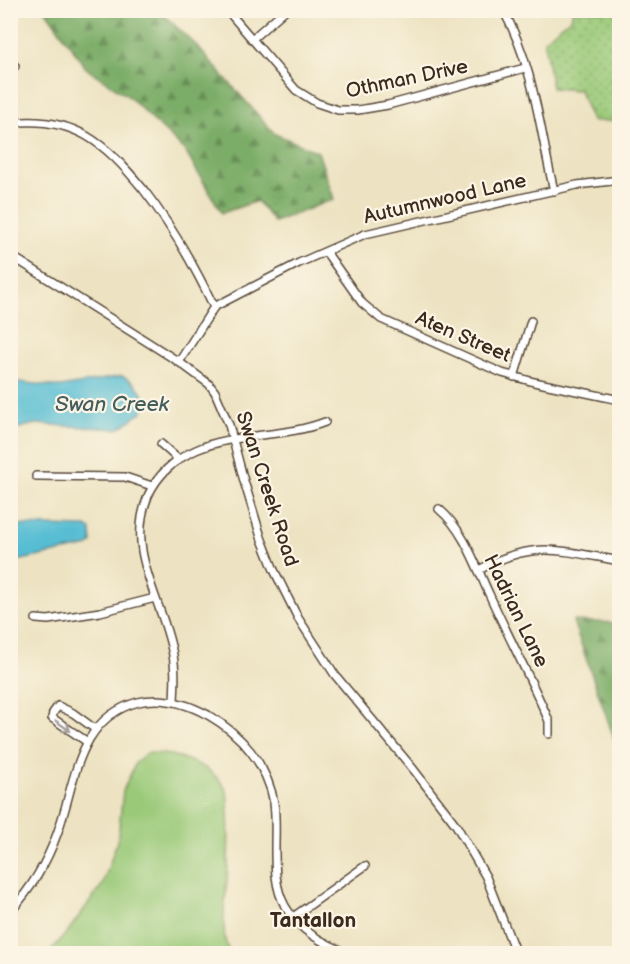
<svg xmlns="http://www.w3.org/2000/svg" width="630" height="964" viewBox="0 0 630 964" font-family="'Balsamiq Sans',sans-serif">
<style>
.grass{fill:#9ac978;stroke:#6a7a4b;stroke-width:1.5}
.forest{fill:url(#forest-firs);stroke:#5b6c43;stroke-width:1.5}
.park{fill:url(#park-dots);stroke:#6a7a4b;stroke-width:1.5}
.water{fill:#56bdd3;stroke:#487478;stroke-width:1.5}
.lines{fill:none;stroke-linecap:round;stroke-linejoin:round}
.minor-casing{stroke:#564637;stroke-width:10}
.minor{stroke:#fff;stroke-width:7}
.oneway{stroke:#a79f9a}
.labels{text-anchor:middle;dominant-baseline:central;stroke-width:4.5;stroke-linejoin:round;paint-order:stroke}
.street-label{font-size:20px;fill:#3b2a1e;stroke:#fcf5e5}
.water-label{font-size:21px;font-style:italic;fill:#445d5d;stroke:#fcf5e5}
.neighbourhood-label{font-size:21px;font-weight:bold;fill:#3b2a1e;stroke:#fcf5e5}
</style>
<defs>
<pattern id="forest-firs" width="22" height="20" patternUnits="userSpaceOnUse" patternTransform="scale(1.5)"><rect width="22" height="20" fill="#7bad68"/><path d="M5 1l3.5 6h-7zM16 11l3.5 6h-7z" fill="#668d55"/></pattern>
<pattern id="park-dots" width="8" height="8" patternUnits="userSpaceOnUse" patternTransform="scale(1.5)"><rect width="8" height="8" fill="#9ac978"/><path d="M2 2h.1M6 6h.1" fill="none" stroke="#7fa362" stroke-width="1.8" stroke-linecap="round"/></pattern>
</defs>
<rect width="100%" height="100%" fill="#fcf5e5"/>
<filter id="ink" filterUnits="userSpaceOnUse"><feTurbulence type="fractalNoise" baseFrequency=".0167" numOctaves="2"/><feDisplacementMap in="SourceGraphic" scale="12" xChannelSelector="R" yChannelSelector="G"/><feConvolveMatrix kernelMatrix="1 2 1 2 8 2 1 2 1" color-interpolation-filters="sRGB"/></filter>
<filter id="wash" filterUnits="userSpaceOnUse"><feTurbulence type="fractalNoise" baseFrequency=".008" numOctaves="4" result="noise"/><feDisplacementMap in="SourceGraphic" scale="24" xChannelSelector="R" yChannelSelector="G"/><feGaussianBlur stdDeviation="1.35" result="paint"/><feColorMatrix in="noise" values="0 0 0 0 0 0 0 0 0 0 0 0 0 0 0 0 0 1.4 0 .05"/><feComposite in="paint" operator="in"/></filter>
<g filter="url(#wash)">
<rect width="100%" height="100%" fill="#ede3c2"/>
<path class="grass" d="M 147,753 C 174,753 212,763 226,790 C 229,796 228,806 228,813 C 230,847 227,880 224,914 C 224,925 223,945 231,953 L 48,954 L 69,930 L 103,884 L 118,838 L 123,791 L 136,762 Z"/>
<g class="forest">
<polygon points="46,11 159,11 194,43 275,134 318,152 334,199 274,222 257,201 222,213 185,151 129,97 86,68"/>
<polygon points="573,621 619,623 619,746 615,741"/>
<polygon points="142,946 158,947 164,953 124,953"/>
</g>
<polygon class="park" points="572,11 619,11 619,121 592,121 579,90 552,88 544,40 572,17"/>
<g class="water">
<path d="M 122,376 C 136,382 144,391 145,406 L 141,413 L 118,429 L 35,424 L 11,430 L 11,381 L 61,387 Z"/>
<polygon points="11,525 86,527 91,530 92,543 89,546 11,562"/>
</g>
</g>
<g filter="url(#ink)">
<g class="lines">
<defs>
<g id="minor">
<polyline points="227,10 296,90 317,103 338,110 358,110 388,105 525,68"/>
<path d="M 503,10 C 534,65 540,131 554,191"/>
<polyline points="252,39 285,10"/>
<polyline points="10,67 15,66"/>
<path d="M 10,123 C 74,115 105,143 143,189 C 172,226 194,265 214,307"/>
<polyline points="326,252 362,303 381,319 502,373 534,382 620,400"/>
<polyline points="10,255 179,362 209,384 215,392 229,425 244,481 261,537 274,570 298,618 335,675 414,770 456,825 486,877 516,954"/>
<polyline points="179,362 214,307 299,263 365,234 577,185 620,180"/>
<polyline points="514,377 531,321"/>
<polyline points="161,444 179,460"/>
<polyline points="36,476 125,477 152,486"/>
<path d="M 439,509 C 464,530 476,566 490,596 C 509,638 531,679 549,721 L 549,734"/>
<path d="M 479,570 C 533,539 562,551 620,561"/>
<polyline points="36,619 48,620 100,612 155,598"/>
<path d="M 174,701 C 175,682 176,664 171,646 C 159,594 126,550 148,496 C 157,475 175,459 196,450 C 236,432 284,438 325,422"/>
<polyline points="86,741 52,718 53,713 58,706 73,713 95,729"/>
<path d="M 10,912 C 30,890 47,862 57,834 C 76,783 76,719 138,702 C 163,696 186,703 208,715 C 241,734 267,764 274,803 C 276,818 275,834 275,848 C 275,868 275,888 285,906 C 299,931 324,944 350,954"/>
<polyline points="293,917 365,866"/>
</g>
</defs>
<use href="#minor" class="minor-casing"/>
<use href="#minor" class="minor"/>
</g>
<defs><path id="oneway-shaft" d="M-6 0H5M1.5-3L5.5 0L1.5 3" fill="none" stroke-width="1.6" stroke-linecap="round" stroke-linejoin="round" transform="scale(1.5)"/></defs>
<use class="oneway" href="#oneway-shaft" transform="translate(63 726) rotate(35)"/>
</g>
<g class="labels">
<g class="street-label">
<text transform="translate(407 79) rotate(-12)">Othman Drive</text>
<text transform="translate(445 199) rotate(-13)">Autumnwood Lane</text>
<text transform="translate(463 337) rotate(23)">Aten Street</text>
<text transform="translate(267 489) rotate(72)">Swan Creek Road</text>
<text transform="translate(516 611) rotate(64)">Hadrian Lane</text>
</g>
<g class="water-label">
<text x="112" y="404">Swan Creek</text>
</g>
<g class="neighbourhood-label">
<text x="313" y="920">Tantallon</text>
</g>
</g>
<rect width="630" height="964" fill="none" stroke="#fcf5e5" stroke-width="36"/>
</svg>
